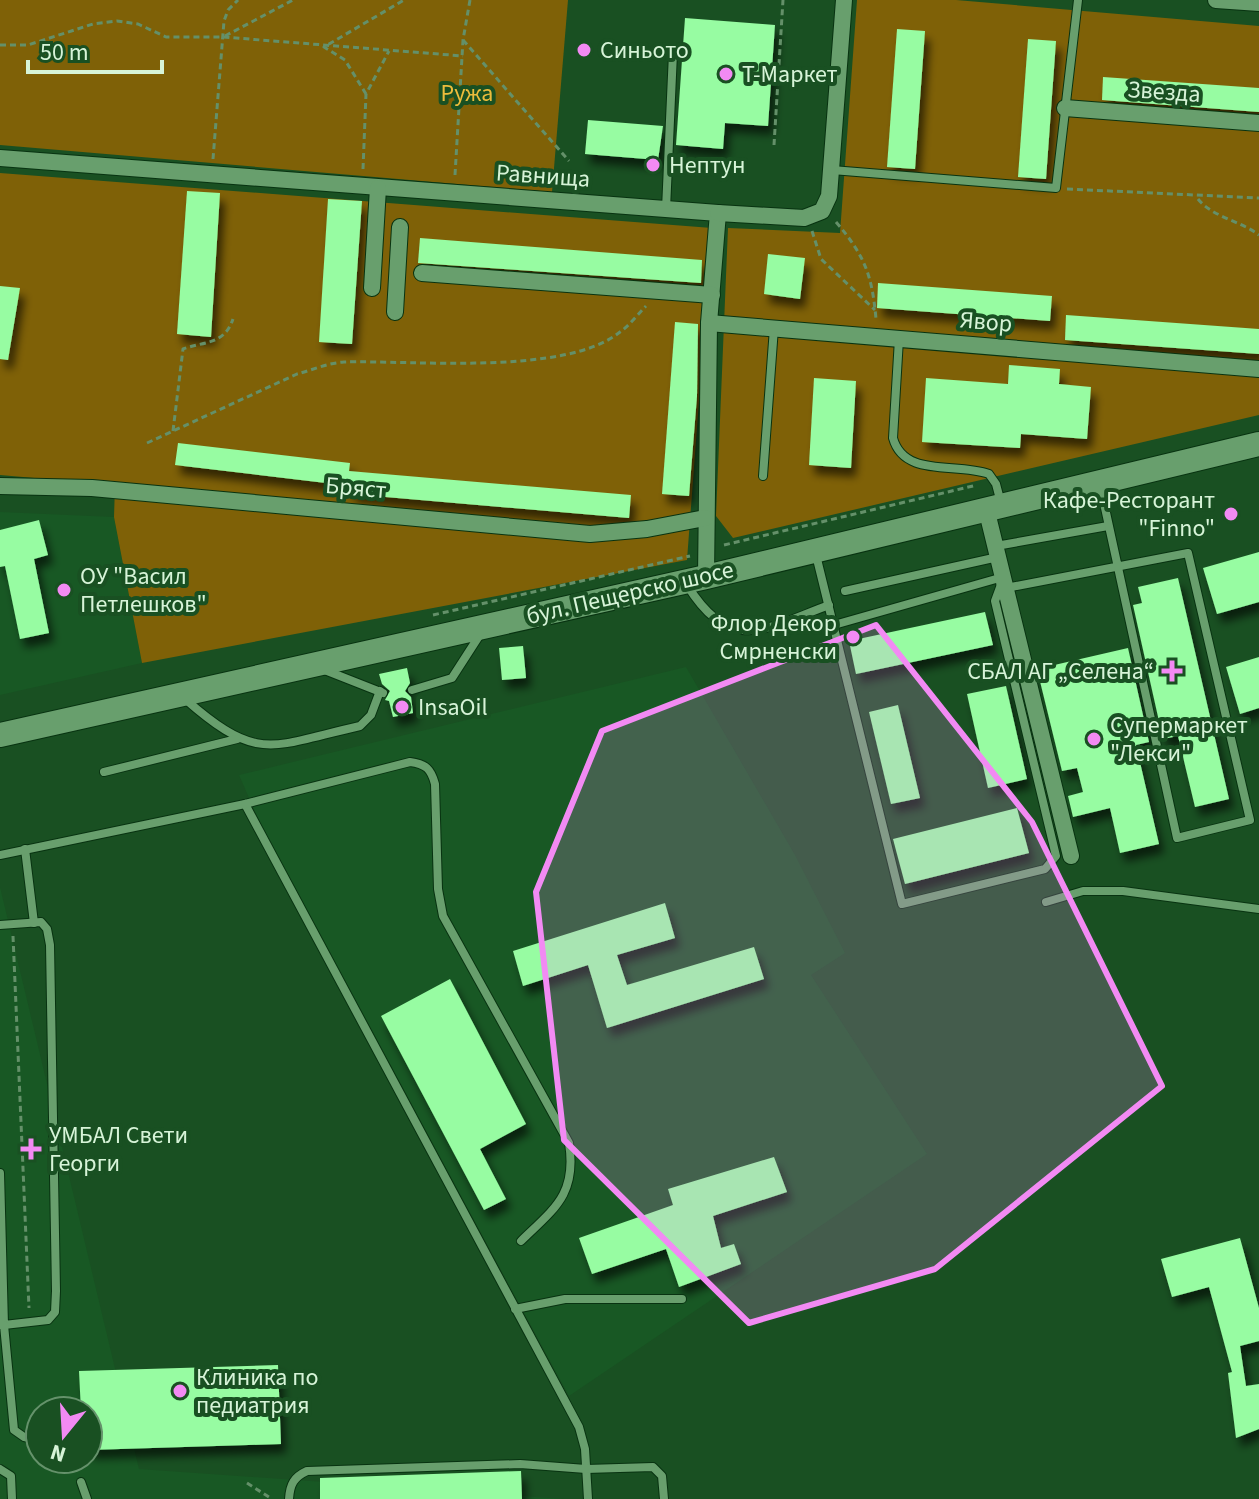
<svg xmlns="http://www.w3.org/2000/svg" width="1259" height="1499" viewBox="0 0 1259 1499" font-family="'Source Sans 3',sans-serif">
<style>
.built{fill:#185824;fill-rule:evenodd}
.green{fill:#7f6107}
.building{fill:#97fca2;filter:url(#shadow)}
.lines{fill:none;stroke-linecap:round;stroke-linejoin:round}
.lane-casing{stroke:#083311;stroke-width:10}
.street-casing{stroke:#083311;stroke-width:18}
.secondary-casing{stroke:#083311;stroke-width:26}
.path{stroke:#649069;stroke-width:3;stroke-dasharray:6 4;stroke-linecap:butt}
.lane{stroke:#689f6d;stroke-width:8}
.street{stroke:#689f6d;stroke-width:16}
.secondary{stroke:#689f6d;stroke-width:24}
.marked{fill:#f28af3;fill-opacity:0.2;stroke:#f28af3;stroke-width:6;stroke-linejoin:round}
.poi-dot{fill:#f28af3;stroke:#195022;stroke-width:3}
.labels{text-anchor:middle;dominant-baseline:central;stroke-width:8;stroke-linejoin:round;paint-order:stroke}
.poi-label{font-size:24px;fill:#d7f4d8;stroke:#195022;text-anchor:start}
.street-label{font-size:24px;fill:#d7f4d8;stroke:#195022}
.park-label{font-size:24px;fill:#ecbc3c;stroke:#195022}
</style>
<defs>
<filter id="shadow"><feDropShadow dx="5" dy="9" stdDeviation="4" flood-color="#0009"/></filter>
</defs>
<rect width="100%" height="100%" fill="#195022"/>
<g class="built">
<polygon points="0,512 114,517 142,663 0,695"/>
<polygon points="686,667 795,855 845,953 811,975 927,1154 569,1396 260,823 239,775"/>
<path d="M 0,887 L 139,1469 L 564,1499 L 0,1499 ZM 40,1411 L 88,1411 L 88,1459 L 40,1459 Z"/>
</g>
<g class="green">
<polygon points="0,0 568,0 552,192 0,145"/>
<polygon points="857,0 956,0 1259,26 1259,415 733,538 716,516 728,228 840,233"/>
<polygon points="0,173 712,228 687,560 142,663 114,517 115,485 0,475"/>
</g>
<g class="building">
<polygon points="685,18 775,25 768,126 725,123 723,149 676,145"/>
<polygon points="897,29 925,31 915,169 887,167"/>
<polygon points="1028,39 1056,41 1046,179 1018,177"/>
<polygon points="1103,77 1259,88 1259,112 1102,100"/>
<polygon points="588,120 663,126 658,160 585,154"/>
<polygon points="187,191 220,193 211,337 177,334"/>
<polygon points="328,199 362,201 352,344 319,342"/>
<polygon points="420,238 702,260 701,283 418,263"/>
<polygon points="768,254 805,258 800,299 764,294"/>
<polygon points="878,283 1052,296 1050,321 877,308"/>
<polygon points="0,286 20,288 8,360 0,359"/>
<polygon points="1066,315 1259,329 1259,354 1065,340"/>
<polygon points="675,322 698,324 697,396 689,496 662,494"/>
<polygon points="1009,365 1060,369 1059,384 1091,387 1087,439 1021,434 1020,448 922,442 926,378 1008,384"/>
<polygon points="814,378 856,381 851,468 809,465"/>
<polygon points="178,443 350,463 349,471 631,495 629,518 351,494 351,486 175,465"/>
<polygon points="39,520 48,555 34,559 49,633 20,639 5,566 0,567 0,530"/>
<polygon points="1259,552 1259,602 1217,614 1203,568"/>
<polygon points="1178,578 1229,799 1195,807 1178,736 1163,739 1133,605 1142,603 1138,587"/>
<polygon points="985,612 993,645 856,674 849,641"/>
<polygon points="523,646 526,678 502,680 499,648"/>
<polygon points="1128,648 1149,742 1136,745 1159,844 1120,853 1110,808 1073,817 1068,796 1083,792 1077,768 1062,771 1037,669"/>
<polygon points="1259,657 1259,708 1240,714 1226,667"/>
<polygon points="407,668 410,683 405,691 411,697 413,713 393,717 389,701 385,700 390,691 382,684 379,674"/>
<polygon points="1006,686 1027,779 988,788 967,694"/>
<polygon points="898,705 920,798 891,804 869,712"/>
<polygon points="1017,808 1029,853 905,884 893,839"/>
<polygon points="665,903 675,938 617,955 627,985 754,947 764,979 607,1028 588,965 523,986 513,951"/>
<polygon points="450,979 526,1124 480,1149 506,1199 484,1210 381,1016"/>
<polygon points="774,1157 787,1192 713,1216 721,1248 734,1244 741,1264 679,1287 666,1249 592,1274 579,1238 673,1205 668,1189"/>
<polygon points="1240,1238 1259,1308 1259,1341 1240,1346 1246,1386 1259,1384 1259,1429 1236,1438 1228,1373 1232,1372 1209,1287 1172,1297 1161,1259"/>
<polygon points="278,1365 281,1444 88,1450 88,1411 81,1411 79,1371"/>
<polygon points="521,1471 522,1499 320,1499 320,1478"/>
</g>
<g class="lines">
<defs>
<g id="lane">
<polyline points="832,170 1056,188 1078,0"/>
<polyline points="666,209 673,53"/>
<path d="M 899,339 L 893,438 C 904,478 956,462 989,474 L 996,484 L 1001,503"/>
<polyline points="763,476 774,328"/>
<polyline points="996,546 1108,526"/>
<polyline points="816,555 902,904 1045,869 1056,856 995,601 1002,582"/>
<path d="M 687,585 C 731,655 765,629 829,605"/>
<polyline points="1006,588 1188,553 1250,820 1177,838 1100,485"/>
<polyline points="845,591 998,557"/>
<polyline points="834,625 1003,577"/>
<polyline points="322,669 383,693"/>
<polyline points="412,690 452,678 481,633"/>
<path d="M 185,699 C 259,764 271,746 360,726 L 371,715 L 380,691"/>
<polyline points="104,772 237,739"/>
<polyline points="245,804 579,1427 585,1449 588,1499"/>
<polyline points="25,849 34,923"/>
<path d="M 0,855 L 245,804 L 410,762 C 426,764 431,769 435,784 L 438,889 L 443,916 L 569,1143 C 577,1194 555,1208 521,1241"/>
<polyline points="1046,902 1083,891 1123,891 1259,909"/>
<polyline points="0,925 41,922 47,929 50,945 56,1291 55,1312 48,1320 4,1325 0,1173"/>
<polyline points="515,1309 565,1299 682,1299"/>
<polyline points="1,1325 4,1325 14,1430 24,1437 40,1440"/>
<polyline points="0,1469 11,1476 12,1499"/>
<polyline points="81,1482 87,1499"/>
<path d="M 289,1499 C 290,1484 294,1477 307,1471 L 520,1464 L 586,1469 L 653,1467 L 662,1476 L 664,1499"/>
</g>
<g id="street">
<polyline points="1216,0 1259,3"/>
<polyline points="1065,108 1259,123"/>
<polyline points="0,158 718,213 709,323 706,577"/>
<polyline points="718,213 804,218 822,211 829,196 844,0"/>
<polyline points="422,273 712,295"/>
<polyline points="372,288 378,188"/>
<polyline points="395,312 400,227"/>
<polyline points="709,323 1259,369"/>
<polyline points="0,486 92,488 590,534 647,529 705,518"/>
<polyline points="986,508 1071,856"/>
</g>
<polyline id="secondary" points="0,735 706,577 1259,444"/>
</defs>
<use href="#lane" class="lane-casing"/>
<use href="#street" class="street-casing"/>
<use href="#secondary" class="secondary-casing"/>
<g class="path">
<polyline points="225,36 293,0"/>
<polyline points="463,40 569,161"/>
<polyline points="0,45 28,45 93,24 117,21 138,24 166,37 223,37 463,56"/>
<polyline points="366,94 345,60 324,47 404,0"/>
<polyline points="774,145 783,0"/>
<polyline points="213,159 224,21 228,10 238,0"/>
<polyline points="363,169 366,94 389,51"/>
<polyline points="455,175 463,40 470,0"/>
<polyline points="1067,189 1259,198"/>
<path d="M 1198,199 C 1212,217 1241,221 1259,235"/>
<path d="M 836,222 C 865,256 872,275 876,319"/>
<polyline points="812,231 821,259 875,310"/>
<path d="M 173,431 L 183,349 C 205,341 224,345 233,319"/>
<path d="M 147,443 L 297,374 C 312,370 328,363 344,362 C 413,360 566,376 620,332 C 630,325 638,314 646,306"/>
<polyline points="724,545 977,485"/>
<polyline points="433,615 690,556"/>
<polyline points="13,936 29,1308"/>
<polyline points="247,1483 272,1499"/>
</g>
<use href="#lane" class="lane"/>
<use href="#street" class="street"/>
<use href="#secondary" class="secondary"/>
</g>
<path class="marked" d="M 876,625 L 1032,822 L 1162,1086 L 935,1269 L 749,1323 L 564,1140 L 536,892 L 602,731 Z"/>
<g class="poi-dot">
<circle cx="584" cy="50" r="8"/>
<circle cx="726" cy="74" r="8"/>
<circle cx="653" cy="165" r="8"/>
<circle cx="1231" cy="514" r="8"/>
<circle cx="64" cy="590" r="8"/>
<circle cx="853" cy="637" r="8"/>
<path d="M1168 659h8v8h8v8h-8v8h-8v-8h-8v-8h8z"/>
<circle cx="402" cy="707" r="8"/>
<circle cx="1094" cy="739" r="8"/>
<path d="M27 1137h8v8h8v8h-8v8h-8v-8h-8v-8h8z"/>
<circle cx="180" cy="1391" r="8"/>
</g>
<g class="labels">
<g class="poi-label">
<text x="600" y="50">Синьото</text>
<text x="742" y="74">Т-Маркет</text>
<text x="669" y="165">Нептун</text>
<text x="1215" y="500" text-anchor="end">Кафе-Ресторант<tspan x="1215" dy="28">"Finno"</tspan></text>
<text x="80" y="576">ОУ "Васил<tspan x="80" dy="28">Петлешков"</tspan></text>
<text x="837" y="623" text-anchor="end">Флор Декор<tspan x="837" dy="28">Смрненски</tspan></text>
<text x="1154" y="671" text-anchor="end">СБАЛ АГ „Селена“</text>
<text x="418" y="707">InsaOil</text>
<text x="1110" y="725">Супермаркет<tspan x="1110" dy="28">"Лекси"</tspan></text>
<text x="49" y="1135">УМБАЛ Свети<tspan x="49" dy="28">Георги</tspan></text>
<text x="196" y="1377">Клиника по<tspan x="196" dy="28">педиатрия</tspan></text>
</g>
<g class="street-label">
<text transform="translate(1164 92) rotate(4)">Звезда</text>
<text transform="translate(543 176) rotate(4)">Равнища</text>
<text transform="translate(986 322) rotate(5)">Явор</text>
<text transform="translate(356 488) rotate(5)">Бряст</text>
<text transform="translate(630 593) rotate(-13)">бул. Пещерско шосе</text>
</g>
<g class="park-label">
<text x="467" y="93">Ружа</text>
</g>
</g>
<g transform="translate(64 1435) rotate(198)"><circle r="38" fill="#195022" stroke="#65926b" stroke-width="2"/>
<path d="M0-6L14 30L0 20L-14 30Z" fill="#f28af3"/>
<text y="-12" font-size="22" font-weight="bold" text-anchor="middle" fill="#d7f4d8">N</text>
</g>
<path d="M28 60v12h134v-12" fill="none" stroke="#d7f4d8" stroke-width="4"/>
<text x="40" y="60" font-size="24" fill="#d7f4d8" stroke="#195022" stroke-width="6" paint-order="stroke">50 m</text>
</svg>
